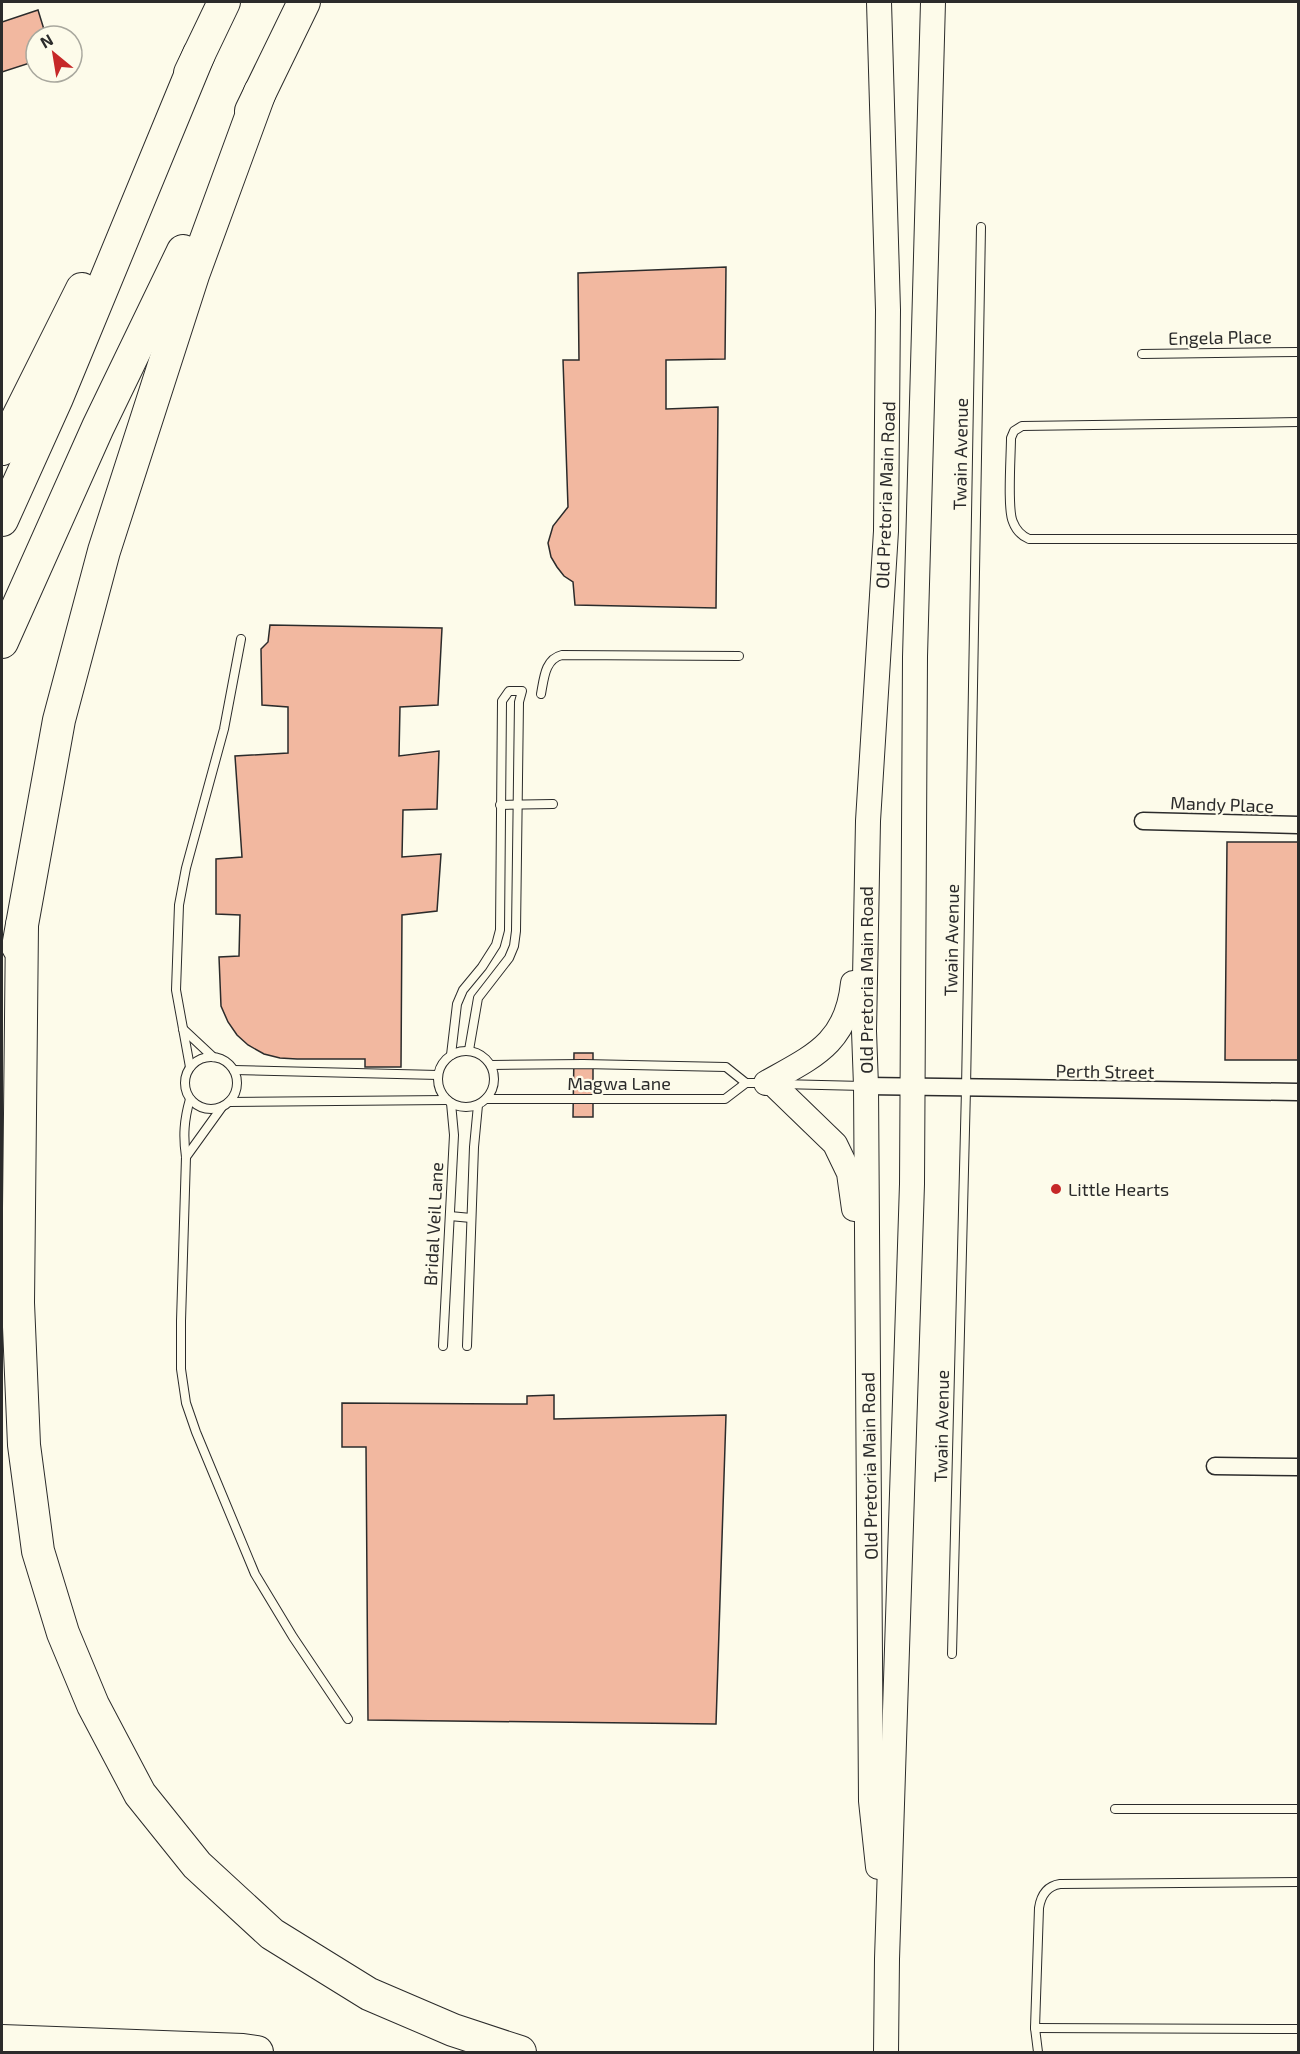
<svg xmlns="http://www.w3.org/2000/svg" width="1300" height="2054" viewBox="0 0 1300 2054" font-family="'Exo 2',sans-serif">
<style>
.building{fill:#f2b8a0;stroke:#2b2b2b;stroke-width:1.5}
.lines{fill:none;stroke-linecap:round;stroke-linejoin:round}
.service-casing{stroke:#2b2b2b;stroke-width:10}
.minor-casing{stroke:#2b2b2b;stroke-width:19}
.secondary-casing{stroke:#2b2b2b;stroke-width:26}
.motorway-casing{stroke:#2b2b2b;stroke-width:34}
.service{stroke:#fdfbea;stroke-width:8}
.minor{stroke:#fdfbea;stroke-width:16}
.secondary{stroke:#fdfbea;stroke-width:24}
.motorway{stroke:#fdfbea;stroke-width:32}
.poi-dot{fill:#c62828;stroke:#fdfbea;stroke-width:2}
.labels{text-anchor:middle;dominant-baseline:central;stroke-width:4.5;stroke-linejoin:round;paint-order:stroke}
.street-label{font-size:18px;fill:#2b2b2b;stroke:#fdfbea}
.poi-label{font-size:18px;fill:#2b2b2b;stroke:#fdfbea;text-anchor:start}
</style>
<rect width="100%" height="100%" fill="#fdfbea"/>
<g class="building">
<polygon points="38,10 46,36 36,36 36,61 2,72 2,22"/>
<polygon points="726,267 725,359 666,360 666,409 718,407 716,608 575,605 573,582 564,576 557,567 551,557 548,543 553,526 568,507 563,360 579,360 578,273"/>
<polygon points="270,625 442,628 438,705 400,707 399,756 439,751 437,809 403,810 402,857 441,854 437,911 402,915 401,1067 365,1067 365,1059 297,1059 280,1058 264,1054 248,1045 237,1035 228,1022 221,1006 219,957 239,956 240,915 216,914 216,859 242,857 235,756 288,753 288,707 262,705 261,649 268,642"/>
<polygon points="1227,842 1298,842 1298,1060 1225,1060"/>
<polygon points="574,1053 593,1053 593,1117 573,1117"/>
<polygon points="554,1395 554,1419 726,1415 716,1724 368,1720 366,1447 342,1447 342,1403 527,1404 527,1396"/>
</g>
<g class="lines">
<defs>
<g id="service">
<polyline points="1142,354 1298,352"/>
<path d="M 1298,422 L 1022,426 L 1014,431 L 1011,438 C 1011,455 1007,510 1013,522 C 1016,530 1022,536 1029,539 L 1298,539"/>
<path d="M 541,694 C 544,678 545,659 562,655 L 739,656"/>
<polyline points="500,805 553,804"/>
<polyline points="183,1029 213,1057"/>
<circle cx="466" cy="1079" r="28"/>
<polyline points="451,1055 457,1004 463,990 482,967 496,945 500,930 502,701 509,691 522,691 519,702 516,931 514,946 509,958 478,998 469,1050"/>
<circle cx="211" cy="1083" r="26"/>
<polyline points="491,1065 583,1064 726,1067 746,1083 764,1083"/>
<polyline points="190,1067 176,990 179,905 186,868 224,729 241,639"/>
<polyline points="234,1070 438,1075"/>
<polyline points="780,1084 863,1086"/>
<path d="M 190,1099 C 184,1120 183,1136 186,1157 L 181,1321 L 181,1369 L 186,1403 L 196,1432 L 255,1574 L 293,1637 L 348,1719"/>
<polyline points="486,1099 725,1099 746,1083"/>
<polyline points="229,1102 447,1100"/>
<polyline points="186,1157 222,1107"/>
<polyline points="450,1216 471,1218"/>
<polyline points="443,1346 454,1135 451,1103"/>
<polyline points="467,1346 474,1147 478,1105"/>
<polyline points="952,1654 966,1089 981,227"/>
<polyline points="1115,1809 1298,1809"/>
<polyline points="1035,2028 1298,2029"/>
<path d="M 1038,2052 L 1035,2028 L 1039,1908 C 1041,1895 1047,1886 1060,1884 L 1298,1882"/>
</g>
<g id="minor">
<polyline points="1143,821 1298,825"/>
<polyline points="866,1086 1298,1092"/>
<polyline points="1215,1466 1298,1467"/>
</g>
<g id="secondary">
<path d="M 766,1083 C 814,1056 847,1043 853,983"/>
<polyline points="773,1084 835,1144 849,1173 854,1209"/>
<polyline points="878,1867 871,1801 866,1086 864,1031 868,821 886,531 888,310 879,2"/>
<polyline points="886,2052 887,1959 912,1184 915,657 933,2"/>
</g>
<g id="motorway">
<polyline points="190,73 224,2"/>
<polyline points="251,111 304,2"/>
<polyline points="2,449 82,289"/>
<polyline points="2,520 57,398 199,54"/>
<polyline points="2,642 98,427 183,251"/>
<polyline points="22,925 18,1303 24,1445 38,1551 63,1633 93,1705 140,1794 197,1865 272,1934 369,1994 453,2030 520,2052"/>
<polyline points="18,947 59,720 104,551 193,275 260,92"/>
<polyline points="2,2041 243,2050 257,2052"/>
</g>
</defs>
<use href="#service" class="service-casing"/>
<use href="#minor" class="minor-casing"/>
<use href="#secondary" class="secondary-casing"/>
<use href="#motorway" class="motorway-casing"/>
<use href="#service" class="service"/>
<use href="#minor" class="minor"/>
<use href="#secondary" class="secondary"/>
<use href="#motorway" class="motorway"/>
</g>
<circle class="poi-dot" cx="1056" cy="1189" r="6"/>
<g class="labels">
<g class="street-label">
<text transform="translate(1220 337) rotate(-1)">Engela Place</text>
<text transform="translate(960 454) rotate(-89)">Twain Avenue</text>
<text transform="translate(885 495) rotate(-88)">Old Pretoria Main Road</text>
<text transform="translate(1222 804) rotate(2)">Mandy Place</text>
<text transform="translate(951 940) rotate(-89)">Twain Avenue</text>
<text transform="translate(866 980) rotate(-90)">Old Pretoria Main Road</text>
<text transform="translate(1105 1071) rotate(1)">Perth Street</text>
<text x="619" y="1083">Magwa Lane</text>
<text transform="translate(433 1224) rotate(-87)">Bridal Veil Lane</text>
<text transform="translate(941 1426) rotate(-89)">Twain Avenue</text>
<text transform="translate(869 1466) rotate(-91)">Old Pretoria Main Road</text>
</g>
<g class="poi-label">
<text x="1068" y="1189">Little Hearts</text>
</g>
</g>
<rect width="1300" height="2054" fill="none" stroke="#2b2b2b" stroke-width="6"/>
<g transform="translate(54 54) rotate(330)"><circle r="28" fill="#fdfbea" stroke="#a9a89e" stroke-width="1.5"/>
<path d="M0-4.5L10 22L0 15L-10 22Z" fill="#c62828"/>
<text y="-9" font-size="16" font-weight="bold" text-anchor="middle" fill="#2b2b2b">N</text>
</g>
</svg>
